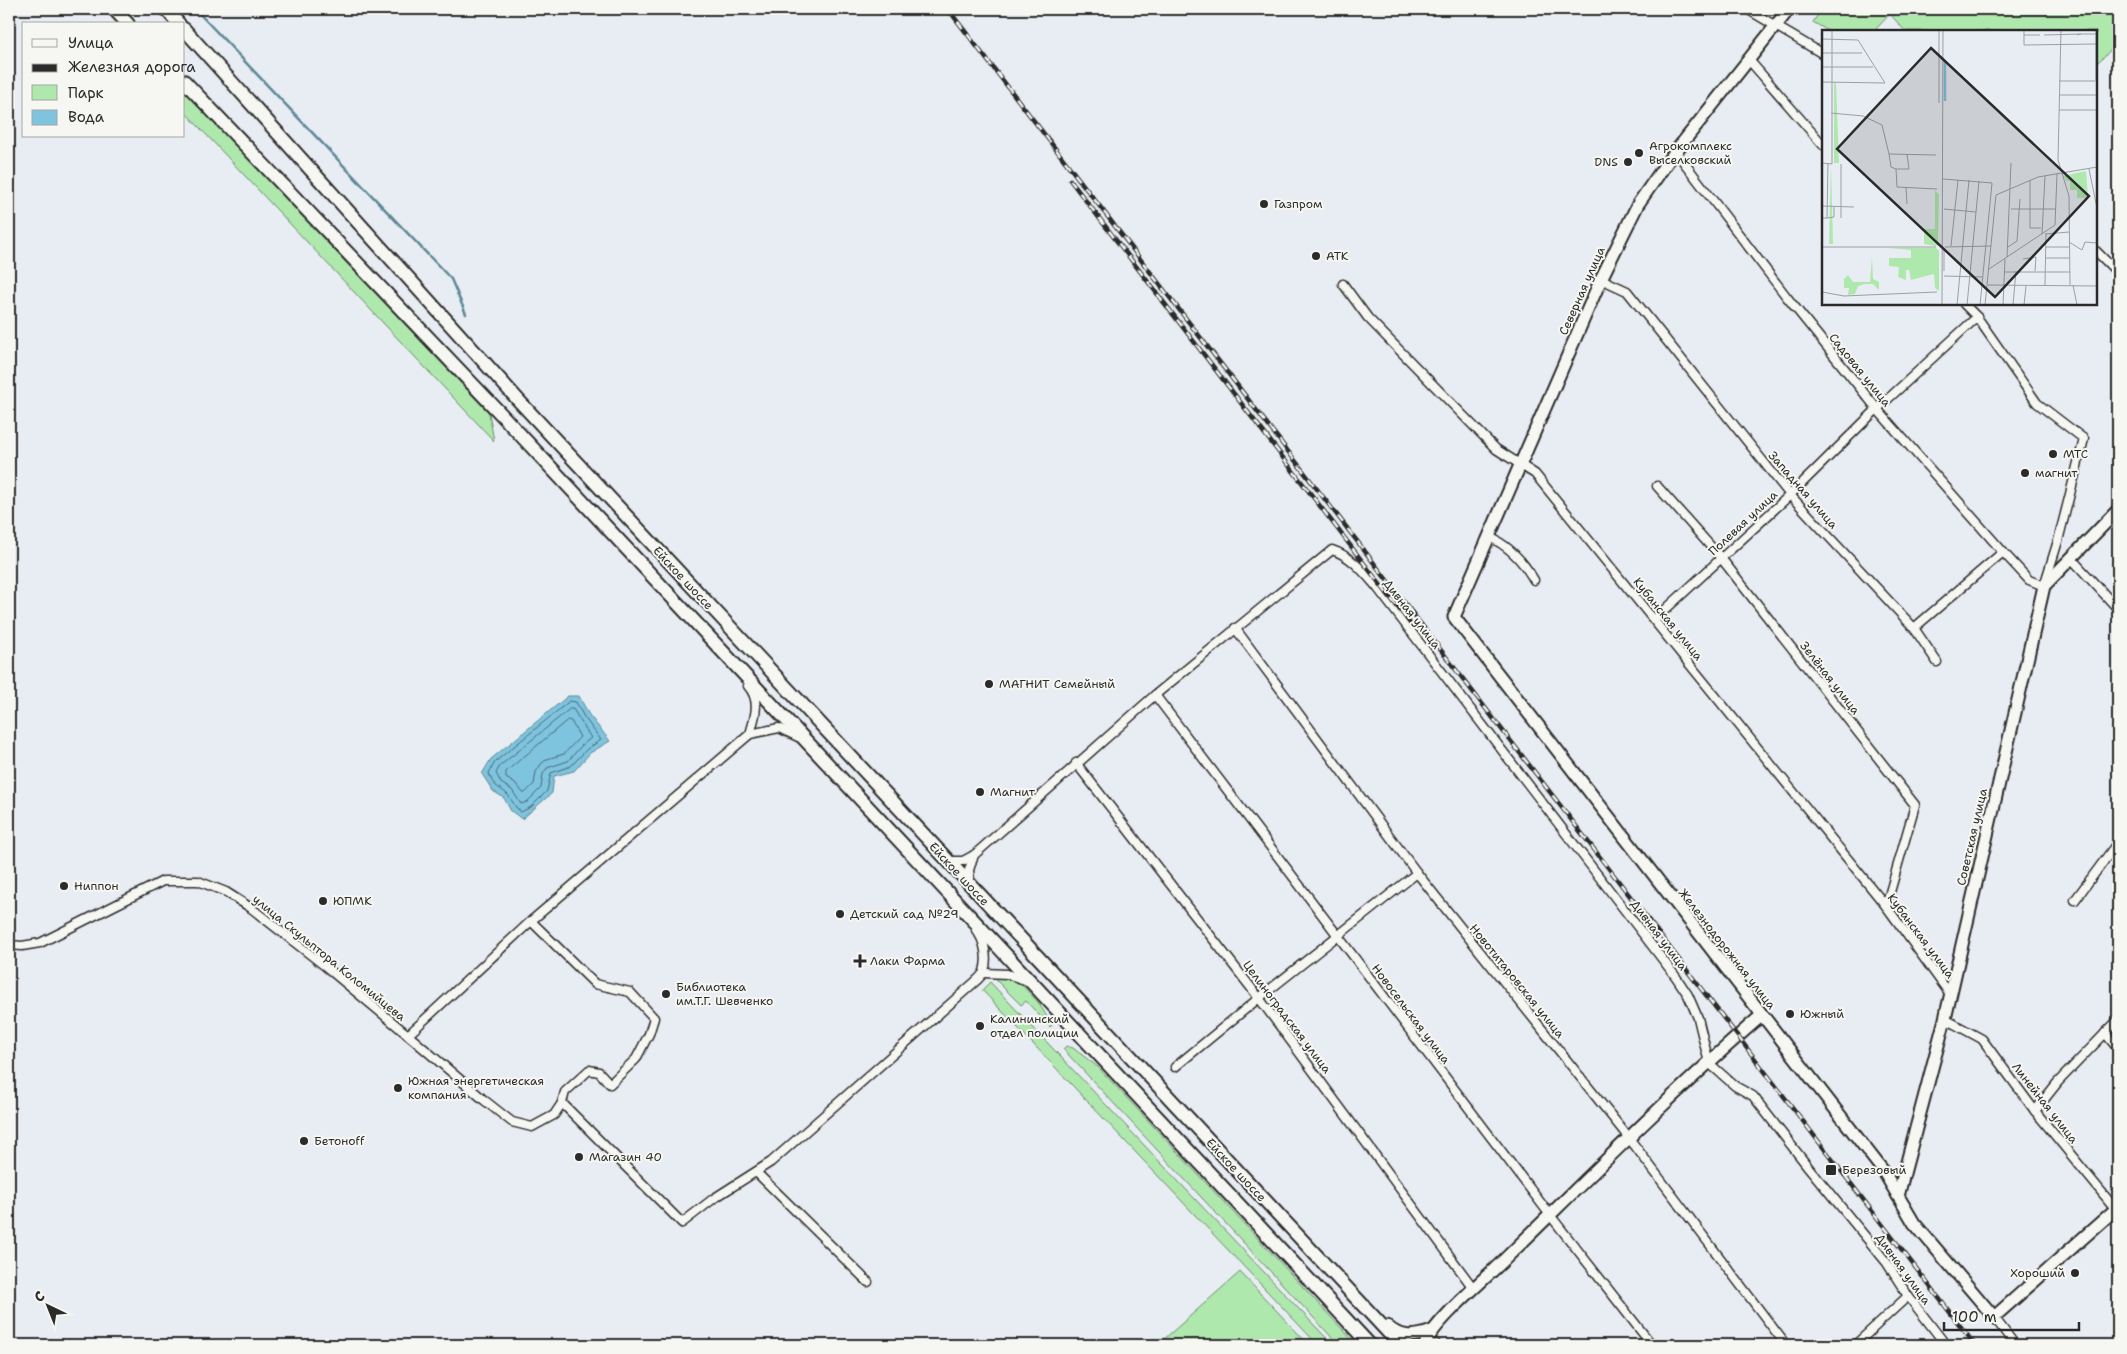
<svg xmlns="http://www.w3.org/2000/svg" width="2127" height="1354" viewBox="0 0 2127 1354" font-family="'Shantell Sans',sans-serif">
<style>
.green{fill:#aee8ad;stroke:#6c8a6c}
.water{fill:#7ec4de;stroke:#5d8796}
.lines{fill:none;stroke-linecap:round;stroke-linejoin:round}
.shore{stroke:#4c6873;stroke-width:1}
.stream{stroke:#5d8796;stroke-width:2.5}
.street-casing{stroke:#2b2b2b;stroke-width:11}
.secondary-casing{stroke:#2b2b2b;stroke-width:15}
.primary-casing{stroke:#2b2b2b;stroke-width:16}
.street{stroke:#f6f6f2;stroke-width:8}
.secondary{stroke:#f6f6f2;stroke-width:11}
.primary{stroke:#f6f6f2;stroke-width:12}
.rail-casing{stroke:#2b2b2b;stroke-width:4.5}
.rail{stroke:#f6f6f2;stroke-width:2.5;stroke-dasharray:8;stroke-linecap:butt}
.poi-dot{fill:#2b2b2b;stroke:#f6f6f2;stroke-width:2}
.labels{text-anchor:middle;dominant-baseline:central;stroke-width:4;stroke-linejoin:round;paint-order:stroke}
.poi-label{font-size:12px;fill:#2b2b2b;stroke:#f6f6f2;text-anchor:start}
.street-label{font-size:12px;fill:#2b2b2b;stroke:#f6f6f2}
.inset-river{fill:none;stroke:#7ec4de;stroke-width:2.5}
.inset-road{fill:none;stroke:#9c9fa3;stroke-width:1}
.view{fill:#2b2b2b;fill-opacity:0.15;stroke:#2b2b2b;stroke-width:2.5}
.inset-edge{fill:none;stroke:#2b2b2b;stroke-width:2.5}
</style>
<rect width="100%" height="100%" fill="#e8edf3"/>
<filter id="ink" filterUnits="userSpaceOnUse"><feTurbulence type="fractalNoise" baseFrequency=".02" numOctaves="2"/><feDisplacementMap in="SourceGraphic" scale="10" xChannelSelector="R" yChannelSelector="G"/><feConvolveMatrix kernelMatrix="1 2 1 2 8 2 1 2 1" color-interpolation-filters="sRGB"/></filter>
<g filter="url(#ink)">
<g class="green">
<polygon points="1822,9 2118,9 2118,43 2096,64 2096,31 1905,31 1890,14 1874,31 1828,31 1813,22"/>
<polygon points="184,92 489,413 494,441 184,111"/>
<polygon points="998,976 1019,982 1038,1002 1052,1025 1050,1027 1026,1001 1021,1005 994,978"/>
<polygon points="990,982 1333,1345 1318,1345 982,990"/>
<polygon points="1066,1046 1073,1048 1098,1067 1357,1345 1339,1345 1063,1049"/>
<polygon points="1240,1272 1309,1345 1168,1345 1163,1340"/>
</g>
<polygon class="water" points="568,696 579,696 589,715 610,741 590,753 574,771 554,776 552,793 522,819 511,811 504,798 493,791 482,774 491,759"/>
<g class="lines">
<g class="shore">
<path d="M 570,701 L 576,702 L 584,717 L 601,740 L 587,749 L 571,766 L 551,773 L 547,791 L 531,807 L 521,812 C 514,807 513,801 508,795 C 499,786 493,788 489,773 L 495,762 Z"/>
<polygon points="570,709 573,709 591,738 582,745 568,761 547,768 543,774 541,788 527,802 521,804 512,790 501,783 496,773 500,766"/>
<polygon points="568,720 571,721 580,737 564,754 547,759 541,764 536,772 534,784 525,793 523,793 517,785 506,778 506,772"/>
</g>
<polyline class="stream" points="195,9 451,279 466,314"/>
<defs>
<g id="street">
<polyline points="1747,9 1823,54"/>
<polyline points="1749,60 1823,145"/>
<polyline points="1676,152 1786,296 1877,409 2003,552 2029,580 2044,586 2058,541 2084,439 2037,403 1977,317 1964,304"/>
<polyline points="2096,251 2118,273"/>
<polyline points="1601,279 1627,291 1790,495 1914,628 2003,552"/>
<polyline points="1343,284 1368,318 1496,449 1535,474 1886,906 1950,994"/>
<polyline points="1657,486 1721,558 1915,805 1886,906"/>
<path d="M 1489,537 C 1510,546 1523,561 1534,580"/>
<polyline points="2071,558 2118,609"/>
<polyline points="1654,620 1790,495 1877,409 1977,317"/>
<polyline points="1235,628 1417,873 1629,1138 1786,1345"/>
<polyline points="1914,628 1937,662"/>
<polyline points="1155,695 1550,1215 1652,1345"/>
<polyline points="750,734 779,728 798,737"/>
<polyline points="1076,763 1259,998 1474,1289"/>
<path d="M 948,861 L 963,861 L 974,855 L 1155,695 L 1332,550 C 1351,556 1363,571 1376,586 L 1676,977 L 1688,995 L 1698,1018 L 1709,1063 L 1735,1086 L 1753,1096 L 1809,1168 L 1887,1263 L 1908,1296 L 1946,1345"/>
<polyline points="970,882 969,870 974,855"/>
<polyline points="2075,900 2118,842"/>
<path d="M 531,921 L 595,984 L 630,992 L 654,1018 L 649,1034 L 636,1059 L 610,1084 L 599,1072 L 589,1070 L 565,1092 L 562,1103 L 682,1223 L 713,1199 L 771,1162 L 976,981 C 979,978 983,975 984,971 C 988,959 985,940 976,930"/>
<path d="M 9,945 L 22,946 L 40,943 L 163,881 L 198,881 L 226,892 L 251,908 L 325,966 L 408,1035 L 531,921 L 750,734 C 755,717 761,701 748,686"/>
<polyline points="984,973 1007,974 1028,981"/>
<polyline points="1945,1019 1982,1039 2035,1111 2118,1212"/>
<polyline points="2105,1033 2118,1049"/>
<polyline points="408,1035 484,1100 512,1122 532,1127 554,1115 562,1103"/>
<polyline points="1175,1067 1259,998 1417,873"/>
<polyline points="2035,1111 2058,1082 2118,1020"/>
<polyline points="756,1172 868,1282"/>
<polyline points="1994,1317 2015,1345"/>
<polyline points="1436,1344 1436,1345"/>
<polyline points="1855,1345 1908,1296"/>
</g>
<g id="secondary">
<polyline points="1789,9 1668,161 1638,204 1601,279 1454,617 1884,1172 1914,1223 1994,1317 2118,1207"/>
<polyline points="1898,1196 1945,1019 2044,586 2118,510"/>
<path d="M 1387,1326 C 1400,1339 1416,1337 1432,1331"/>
<path d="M 1425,1345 C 1432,1323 1486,1278 1505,1259 C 1589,1177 1672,1093 1761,1016"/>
</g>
<g id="primary">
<polyline points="114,9 128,24"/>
<polyline points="166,9 179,24"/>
<polyline points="184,29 520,402 1400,1345"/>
<polyline points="184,81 500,413 1370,1345"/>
</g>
</defs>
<use href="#street" class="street-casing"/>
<use href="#secondary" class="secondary-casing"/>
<use href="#primary" class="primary-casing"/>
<use href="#street" class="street"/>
<use href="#secondary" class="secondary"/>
<use href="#primary" class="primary"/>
<defs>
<g id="rail">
<polyline points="948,9 1975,1345"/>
<polyline points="1070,180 1412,626"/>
</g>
</defs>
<use href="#rail" class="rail-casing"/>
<use href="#rail" class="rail"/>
</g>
</g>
<g class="poi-dot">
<circle cx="1639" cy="153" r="5"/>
<circle cx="1628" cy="162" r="5"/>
<circle cx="1264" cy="204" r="5"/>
<circle cx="1316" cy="256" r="5"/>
<circle cx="2053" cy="454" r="5"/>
<circle cx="2025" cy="473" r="5"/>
<circle cx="989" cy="684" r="5"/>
<circle cx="980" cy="792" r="5"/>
<circle cx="64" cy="886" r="5"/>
<circle cx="323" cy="901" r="5"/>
<circle cx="840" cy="914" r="5"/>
<path d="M857.5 953.5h5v5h5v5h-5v5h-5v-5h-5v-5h5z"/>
<circle cx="666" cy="994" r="5"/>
<circle cx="1790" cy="1014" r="5"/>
<circle cx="980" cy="1026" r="5"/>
<circle cx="398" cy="1088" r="5"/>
<circle cx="304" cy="1141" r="5"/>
<circle cx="579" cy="1157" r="5"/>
<rect x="1825" y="1164" width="12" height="12" rx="2.5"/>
<circle cx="2075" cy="1273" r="5"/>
</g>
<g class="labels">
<g class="poi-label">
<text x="1649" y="146">Агрокомплекс<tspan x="1649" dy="14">Выселковский</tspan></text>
<text x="1618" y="162" text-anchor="end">DNS</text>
<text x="1274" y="204">Газпром</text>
<text x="1326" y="256">АТК</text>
<text x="2063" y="454">МТС</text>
<text x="2035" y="473">магнит</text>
<text x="999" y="684">МАГНИТ Семейный</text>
<text x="990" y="792">Магнит</text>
<text x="74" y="886">Ниппон</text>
<text x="333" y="901">ЮПМК</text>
<text x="850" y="914">Детский сад №29</text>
<text x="870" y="961">Лаки Фарма</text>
<text x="676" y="987">Библиотека<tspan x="676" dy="14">им.Т.Г. Шевченко</tspan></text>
<text x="1800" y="1014">Южный</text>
<text x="990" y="1019">Калининский<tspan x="990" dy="14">отдел полиции</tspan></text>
<text x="408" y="1081">Южная энергетическая<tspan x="408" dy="14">компания</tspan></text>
<text x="314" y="1141">Бетонoff</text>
<text x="589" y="1157">Магазин 40</text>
<text x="1842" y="1170">Березовый</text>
<text x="2065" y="1273" text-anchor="end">Хороший</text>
</g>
<g class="street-label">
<text transform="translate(1582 291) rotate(-66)">Северная улица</text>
<text transform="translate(1860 370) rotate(51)">Садовая улица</text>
<text transform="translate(1803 490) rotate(49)">Западная улица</text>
<text transform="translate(1743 523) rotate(-43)">Полевая улица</text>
<text transform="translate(683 578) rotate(47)">Ейское шоссе</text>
<text transform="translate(1412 614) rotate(52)">Дивная улица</text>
<text transform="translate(1668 619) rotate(51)">Кубанская улица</text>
<text transform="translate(1830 678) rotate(52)">Зелёная улица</text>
<text transform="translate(1972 837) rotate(-77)">Советская улица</text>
<text transform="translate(959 874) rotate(47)">Ейское шоссе</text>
<text transform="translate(1659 935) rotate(53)">Дивная улица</text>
<text transform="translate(1921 936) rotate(53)">Кубанская улица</text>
<text transform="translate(1727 949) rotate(52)">Железнодорожная улица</text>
<text transform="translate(329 958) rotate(39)">улица Скульптора Коломийцева</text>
<text transform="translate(1517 981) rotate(51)">Новотитаровская улица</text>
<text transform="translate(1411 1014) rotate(53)">Новосельская улица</text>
<text transform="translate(1287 1017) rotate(53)">Целиноградская улица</text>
<text transform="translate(2045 1103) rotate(52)">Линейная улица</text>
<text transform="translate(1236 1170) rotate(47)">Ейское шоссе</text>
<text transform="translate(1903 1269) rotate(54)">Дивная улица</text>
</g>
</g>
<g transform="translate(1822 30)">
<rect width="275" height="275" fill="#e8edf3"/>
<path d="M 12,52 L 14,52 L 17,133 L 12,133 ZM 9,134 L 11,214 L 7,214 ZM 264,141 L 266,168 L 255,168 L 255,160 L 248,160 L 248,151 L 244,151 L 242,146 ZM 113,160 L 117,165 L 116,214 L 114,216 L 102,214 L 102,199 L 113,199 ZM 66,218 L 114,218 L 117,221 L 117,261 L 113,258 L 112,244 L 89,250 L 87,240 L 84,240 L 84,250 L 76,247 L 77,237 L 67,236 L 67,228 L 89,228 L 89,220 ZM 50,227 L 51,249 L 57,252 L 57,260 L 51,254 L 43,254 L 36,256 L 33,264 L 26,265 L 27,258 L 22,258 L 22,249 L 26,245 L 31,252 L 48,252 Z" fill="#aee8ad"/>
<path class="inset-river" d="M 123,32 L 123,71"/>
<path class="inset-road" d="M 117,0 L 117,73M 202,0 L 202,15 L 274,14M 239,0 L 236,130 L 247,166 L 248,255M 259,4 L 275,4M 202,5 L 218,5M 222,5 L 259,4 L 255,5M 0,9 L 36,10 L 63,53 L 0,52M 0,23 L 40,23M 0,37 L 51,37M 237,51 L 273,51M 274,51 L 274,0M 237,65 L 275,65M 237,80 L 275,80 L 275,72M 9,83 L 41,86 L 60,95 L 67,124 L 114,125M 67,124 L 69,137 L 74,139M 85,124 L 87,139 L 74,139 L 75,157 L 115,159M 0,133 L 10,134 L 10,0M 267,139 L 275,178M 121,149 L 170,153 L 158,275M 208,150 L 208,198 L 219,198M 84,158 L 85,174M 0,176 L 32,177M 122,179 L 154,182M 189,179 L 234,179M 0,188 L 5,188 L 6,133M 5,188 L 12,187 L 12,176M 19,188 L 19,134M 220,204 L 223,146M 224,204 L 247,202M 247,212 L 260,220 L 263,212 L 275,213M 129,216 L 136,150M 0,217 L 114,217M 123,217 L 169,216M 186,217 L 195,211 L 198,169M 224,217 L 247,217M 185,227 L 189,133M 224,228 L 247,228M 201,229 L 214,227 L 213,241M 167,239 L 233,195 L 235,144M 122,241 L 122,218M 183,242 L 248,242M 122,246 L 160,247M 166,255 L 275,256M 223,255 L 224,203M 251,255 L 255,275M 0,262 L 22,266 L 115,262M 120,275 L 121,0M 135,275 L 147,150M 145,275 L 157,151M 163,275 L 174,165 L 216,147 L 275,137M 181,275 L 183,229M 191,275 L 194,241M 202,275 L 204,256"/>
<path class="view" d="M 109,18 L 267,166 L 173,267 L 15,119 Z"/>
<rect width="275" height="275" class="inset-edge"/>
</g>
<rect width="2127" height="1354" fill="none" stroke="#f6f6f2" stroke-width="30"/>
<rect x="15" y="15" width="2097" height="1324" fill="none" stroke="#2b2b2b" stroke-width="2" filter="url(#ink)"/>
<rect x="22" y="22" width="162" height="115" fill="#f6f6f2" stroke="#a5a5a2"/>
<rect x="32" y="39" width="25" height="8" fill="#f6f6f2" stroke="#a5a5a2"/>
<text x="68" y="48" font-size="15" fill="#2b2b2b">Улица</text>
<rect x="32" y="64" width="25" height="8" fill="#2b2b2b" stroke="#a5a5a2"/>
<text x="68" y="72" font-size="15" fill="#2b2b2b">Железная дорога</text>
<rect x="32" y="85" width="25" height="15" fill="#aee8ad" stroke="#a5a5a2"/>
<text x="68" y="98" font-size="15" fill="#2b2b2b">Парк</text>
<rect x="32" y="110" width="25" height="15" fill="#7ec4de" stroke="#a5a5a2"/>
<text x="68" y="122" font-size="15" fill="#2b2b2b">Вода</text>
<g transform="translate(48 1306) rotate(317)" stroke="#f6f6f2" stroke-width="4" paint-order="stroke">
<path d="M0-4L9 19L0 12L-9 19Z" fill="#2b2b2b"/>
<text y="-8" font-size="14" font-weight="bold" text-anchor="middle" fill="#2b2b2b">С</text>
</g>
<path d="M1944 1322v8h135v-8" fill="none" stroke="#2b2b2b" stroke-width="2.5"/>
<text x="1952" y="1322" font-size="15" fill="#2b2b2b" stroke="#f6f6f2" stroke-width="4" paint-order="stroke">100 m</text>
</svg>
